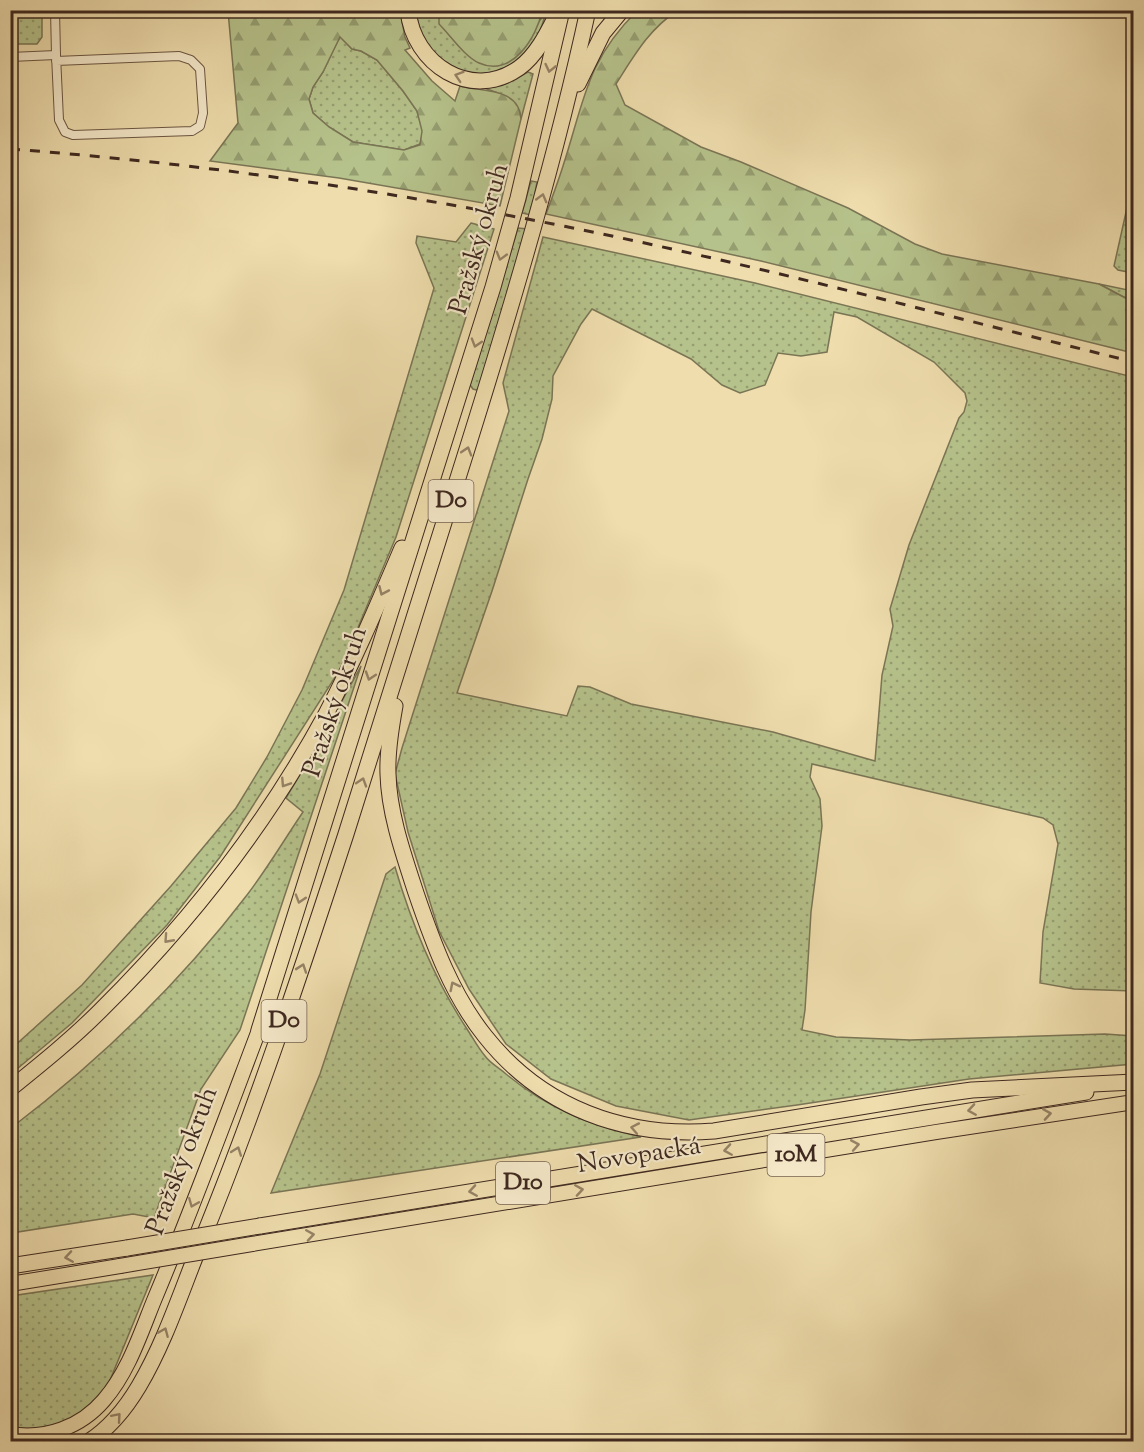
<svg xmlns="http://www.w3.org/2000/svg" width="1144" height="1452" viewBox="0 0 1144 1452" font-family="'Sorts Mill Goudy',serif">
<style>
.grass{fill:url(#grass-dots);stroke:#7a7555;stroke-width:1.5;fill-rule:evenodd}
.forest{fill:url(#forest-firs);stroke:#7a7555;stroke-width:1.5;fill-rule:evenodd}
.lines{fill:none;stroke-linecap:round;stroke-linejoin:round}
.minor-casing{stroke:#6a5542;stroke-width:10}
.trunk-casing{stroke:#3e281f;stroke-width:16}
.motorway-casing{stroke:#3e281f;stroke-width:17}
.minor{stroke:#f5e9ca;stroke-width:8}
.trunk{stroke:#efddad;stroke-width:14}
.motorway{stroke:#efddad;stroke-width:15}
.rail{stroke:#3e281f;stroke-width:3;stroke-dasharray:10 10;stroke-linecap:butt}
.trunk-bridge-casing{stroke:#3e281f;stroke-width:16;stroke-linecap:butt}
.motorway-bridge-casing{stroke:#3e281f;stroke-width:17;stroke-linecap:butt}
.trunk-bridge{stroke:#efddad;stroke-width:14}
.motorway-bridge{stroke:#efddad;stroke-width:15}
.oneway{stroke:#968266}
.labels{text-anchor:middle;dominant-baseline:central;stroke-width:4.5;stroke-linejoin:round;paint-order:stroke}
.shield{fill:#f5e9ca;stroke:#756252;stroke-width:1.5}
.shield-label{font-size:24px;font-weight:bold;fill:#3e281f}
.street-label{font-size:26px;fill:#3e281f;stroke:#f5e9ca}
</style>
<defs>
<pattern id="grass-dots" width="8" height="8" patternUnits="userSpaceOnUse" patternTransform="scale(1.5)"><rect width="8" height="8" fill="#b6c28b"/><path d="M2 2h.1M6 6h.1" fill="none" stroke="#959e71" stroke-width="1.8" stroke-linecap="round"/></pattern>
<pattern id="forest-firs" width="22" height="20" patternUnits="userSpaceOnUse" patternTransform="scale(1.5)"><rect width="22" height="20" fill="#b6c28b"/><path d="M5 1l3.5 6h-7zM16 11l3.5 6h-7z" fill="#959e71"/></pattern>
</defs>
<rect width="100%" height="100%" fill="#efddad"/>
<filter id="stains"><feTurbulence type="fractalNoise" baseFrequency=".00333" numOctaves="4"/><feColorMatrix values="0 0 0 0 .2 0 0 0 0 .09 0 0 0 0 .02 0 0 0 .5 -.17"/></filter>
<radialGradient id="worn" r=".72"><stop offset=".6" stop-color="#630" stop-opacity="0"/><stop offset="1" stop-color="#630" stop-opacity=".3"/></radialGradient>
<g class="grass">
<polygon points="10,11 42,11 42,37 37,44 11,44"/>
<path d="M 416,11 L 439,11 L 440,24 C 458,44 470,66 499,65 L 541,19 L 542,11 L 546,11 C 529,94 427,95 416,11 Z"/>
<polygon points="340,36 352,49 361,51 377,60 403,91 417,111 423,131 420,144 404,150 353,142 329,127 313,113 309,99 313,87 323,72"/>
<path d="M 528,72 L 533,74 L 521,119 C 519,98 500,94 484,88 L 505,84 Z"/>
<polygon points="531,181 537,182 531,215 522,213"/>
<polygon points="1133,181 1133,273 1118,270 1114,266"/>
<polygon points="471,223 494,229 396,537 341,668 220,857 167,925 72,1023 11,1074 11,1049 82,985 171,886 236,808 267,757 302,690 344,590 434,288 416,243 417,236 456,242"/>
<polygon points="518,228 527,229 480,388 476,390 473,389 470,385"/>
<path d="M 543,237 L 755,283 L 1133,377 L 1133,991 L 1074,989 L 1040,983 L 1043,932 L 1058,844 L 1053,825 L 1043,818 L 812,764 L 810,777 L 820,799 L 822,826 L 811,912 L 805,1010 L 802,1030 L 836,1037 L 910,1040 L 1105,1034 L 1133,1036 L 1133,1064 L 969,1079 L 797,1105 L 689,1120 L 616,1106 L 551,1079 L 506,1044 L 469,989 L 439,931 L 408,832 L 395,774 L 402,748 L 509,411 L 503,383 ZM 592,309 L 691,359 L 722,385 L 740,393 L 765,385 L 778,353 L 801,356 L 827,352 L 834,312 L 857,317 L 934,362 L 965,393 L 967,401 L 964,412 L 959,418 L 909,545 L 890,609 L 893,626 L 882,675 L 875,761 L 773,732 L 631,704 L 590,687 L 578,686 L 567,716 L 457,693 L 492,591 L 528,479 L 542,439 L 552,399 L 553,376 L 581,324 Z"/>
<polygon points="1099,284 1133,291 1133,302"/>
<path d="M 361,666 L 240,1030 L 201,1089 L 154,1218 L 133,1214 L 11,1233 L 11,1128 C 99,1061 179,984 247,895 C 267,869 284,840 303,812 L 286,798 L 323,736 Z"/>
<path d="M 395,867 C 412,925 434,979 467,1029 C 473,1038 478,1048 485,1056 C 490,1063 499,1068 506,1074 C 548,1109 588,1124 641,1137 L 271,1193 L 320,1074 L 386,874 Z"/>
<polygon points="153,1275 108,1385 82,1415 46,1429 11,1428 11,1296"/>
</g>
<g class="forest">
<path d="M 228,11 L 400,11 L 405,37 L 410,48 L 405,50 L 432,81 L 455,101 L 460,86 C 482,92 519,87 521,119 L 500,206 L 339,178 L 210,161 L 238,123 ZM 340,37 L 352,49 L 361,51 L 377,60 L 403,91 L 417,111 L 422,131 L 420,145 L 404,150 L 353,142 L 329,127 L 313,113 L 309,99 L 313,87 L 323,72 Z"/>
<path d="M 439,11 L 439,10 L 542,11 C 537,37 512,78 479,63 C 464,56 451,36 439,24 Z"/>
<path d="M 637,11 L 677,11 C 649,29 634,56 616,84 L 625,105 L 701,147 L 741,162 L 848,208 L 915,244 L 942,254 L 1099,284 L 1133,302 L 1133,353 L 761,261 L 546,214 C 552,198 558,182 563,166 C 584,102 586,61 637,11 Z"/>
</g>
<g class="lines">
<defs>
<g id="minor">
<polyline points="56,55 59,120 65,132 73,135 192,131 200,126 203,113 200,69 191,60 179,56 56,61"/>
<polyline points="10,57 56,55 55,10"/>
</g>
<g id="trunk">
<polyline points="252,1244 936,1132 1134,1102"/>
<polyline points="10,1284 120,1266"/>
<path d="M 10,1434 C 46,1440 81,1427 104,1400 C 129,1371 141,1332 155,1298 C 192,1210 225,1120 259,1030"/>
</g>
<g id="motorway">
<path d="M 408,10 C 413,64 471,102 519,68 C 536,56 547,34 556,16"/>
<polyline points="578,84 603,33 622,10"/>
<path d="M 395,706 C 391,728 387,752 388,774 C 389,814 404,856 416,893 C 433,943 452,995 485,1036 C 542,1108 625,1138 714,1131 L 921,1097 L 972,1090 L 1134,1082"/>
<polyline points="259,1030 493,287 518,198 562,10"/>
<path d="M 10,1089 C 41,1064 72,1039 100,1011 C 188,924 267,823 326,714 C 354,661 378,604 402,548"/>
<polyline points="260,1226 1086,1092"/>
<polyline points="10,1266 127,1248"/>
<path d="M 88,1442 C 110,1428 126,1408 139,1386 C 165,1342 181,1292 200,1245 C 255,1111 301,972 346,834 C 387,705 428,576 468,446 C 513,302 556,158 588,10"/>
</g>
</defs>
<use href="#minor" class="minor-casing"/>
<use href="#trunk" class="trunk-casing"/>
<use href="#motorway" class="motorway-casing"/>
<use href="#minor" class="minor"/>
<use href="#trunk" class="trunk"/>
<use href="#motorway" class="motorway"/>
<path class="rail" d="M 10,149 C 198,163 384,190 568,227 C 758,265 946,316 1134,362"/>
<defs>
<polyline id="trunk-bridge" points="120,1266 252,1244"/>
<polyline id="motorway-bridge" points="127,1248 260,1226"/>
</defs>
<use href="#trunk-bridge" class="trunk-bridge-casing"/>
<use href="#motorway-bridge" class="motorway-bridge-casing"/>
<use href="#trunk-bridge" class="trunk-bridge"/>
<use href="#motorway-bridge" class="motorway-bridge"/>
</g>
<defs><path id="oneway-chevron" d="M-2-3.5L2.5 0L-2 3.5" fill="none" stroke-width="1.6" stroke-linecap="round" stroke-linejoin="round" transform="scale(1.5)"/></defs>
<g class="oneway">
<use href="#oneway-chevron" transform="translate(550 68) rotate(103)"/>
<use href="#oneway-chevron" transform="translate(459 76) rotate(-162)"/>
<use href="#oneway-chevron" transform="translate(542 198) rotate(-75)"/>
<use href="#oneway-chevron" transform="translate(501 256) rotate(106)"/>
<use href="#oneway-chevron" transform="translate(476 343) rotate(107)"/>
<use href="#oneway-chevron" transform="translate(467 451) rotate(-73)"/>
<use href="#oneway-chevron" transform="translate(383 591) rotate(114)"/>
<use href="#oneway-chevron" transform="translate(370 676) rotate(108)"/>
<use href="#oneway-chevron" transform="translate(362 782) rotate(-72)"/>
<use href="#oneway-chevron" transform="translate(285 783) rotate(123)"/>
<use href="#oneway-chevron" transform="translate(300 899) rotate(107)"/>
<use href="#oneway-chevron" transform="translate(168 939) rotate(132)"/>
<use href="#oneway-chevron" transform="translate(302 968) rotate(-71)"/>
<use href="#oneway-chevron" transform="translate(454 986) rotate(-117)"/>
<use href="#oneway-chevron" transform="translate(972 1110) rotate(171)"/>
<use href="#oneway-chevron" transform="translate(1047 1114) rotate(-9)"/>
<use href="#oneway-chevron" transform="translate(635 1128) rotate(-169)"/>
<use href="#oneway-chevron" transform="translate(855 1145) rotate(-10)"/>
<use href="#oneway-chevron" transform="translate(728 1150) rotate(171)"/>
<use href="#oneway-chevron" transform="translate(237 1151) rotate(-70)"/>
<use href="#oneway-chevron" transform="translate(579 1190) rotate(-9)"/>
<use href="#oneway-chevron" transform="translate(473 1191) rotate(171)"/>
<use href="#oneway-chevron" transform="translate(193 1203) rotate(112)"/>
<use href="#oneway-chevron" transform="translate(310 1235) rotate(-9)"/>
<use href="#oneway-chevron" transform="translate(69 1257) rotate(171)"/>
<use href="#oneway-chevron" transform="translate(164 1332) rotate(-67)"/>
<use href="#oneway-chevron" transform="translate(117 1417) rotate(-49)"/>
</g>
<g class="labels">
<g class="shield">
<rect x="428.5" y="480" width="45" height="42" rx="4.5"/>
<rect x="261.5" y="1000" width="45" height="42" rx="4.5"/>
<rect x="767.5" y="1134" width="57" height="42" rx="4.5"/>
<rect x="496" y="1162" width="54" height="42" rx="4.5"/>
</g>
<g class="shield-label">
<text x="451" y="501">D0</text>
<text x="284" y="1021">D0</text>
<text x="796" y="1155">10M</text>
<text x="523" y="1183">D10</text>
</g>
<g class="street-label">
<text transform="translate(480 239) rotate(-74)">Pražský okruh</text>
<text transform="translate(336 702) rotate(-72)">Pražský okruh</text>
<text transform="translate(639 1156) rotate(-9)">Novopacká</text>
<text transform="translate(183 1161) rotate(-69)">Pražský okruh</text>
</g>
</g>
<rect width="1144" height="1452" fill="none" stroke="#efddad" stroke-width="36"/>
<rect x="12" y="12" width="1120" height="1428" fill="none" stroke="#3e281f" stroke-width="3"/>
<rect x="18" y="18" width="1108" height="1416" fill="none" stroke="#3e281f" stroke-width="1.5"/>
<rect width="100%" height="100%" filter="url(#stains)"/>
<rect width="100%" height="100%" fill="url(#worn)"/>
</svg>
